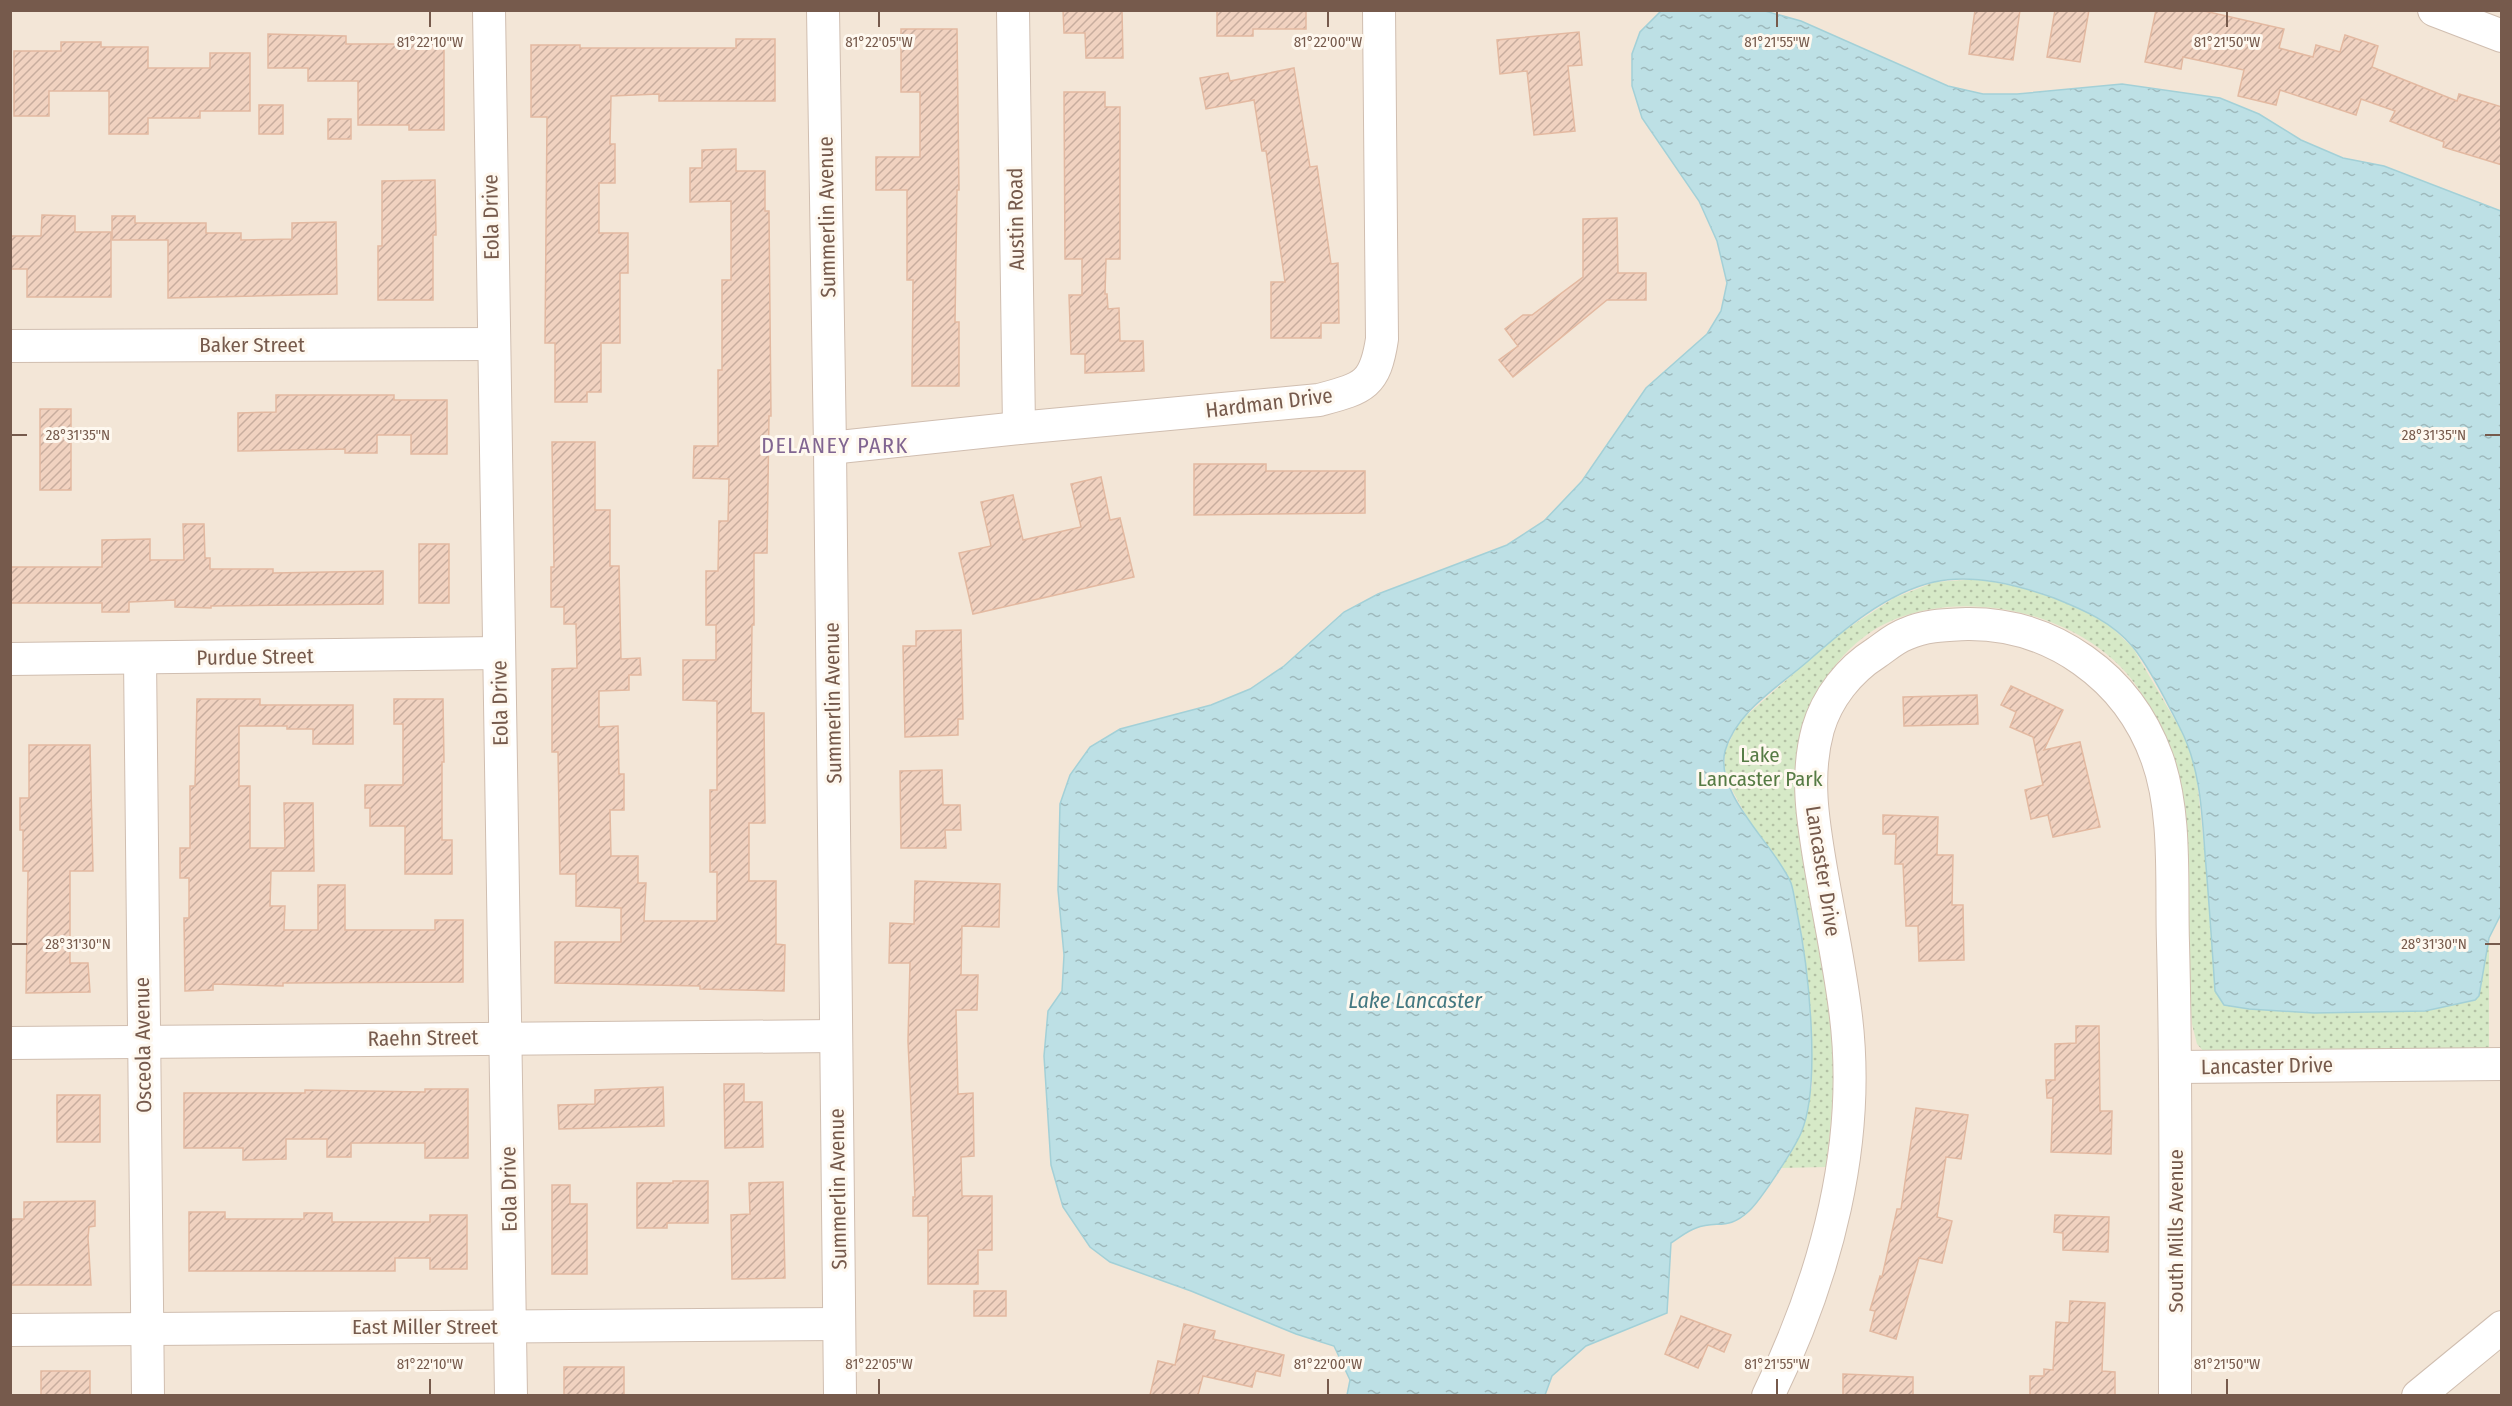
<svg xmlns="http://www.w3.org/2000/svg" width="2512" height="1406" viewBox="0 0 2512 1406" font-family="'Fira Sans Condensed',sans-serif">
<style>
.residential{fill:#f3e6d7}
.park{fill:url(#park-dots)}
.water{fill:url(#water-ripples);stroke:#a3d0d7;stroke-width:1.5}
.building{fill:url(#building-hatch);stroke:#e3b9a1;stroke-width:1.5}
.lines{fill:none;stroke-linecap:round;stroke-linejoin:round}
.minor-casing{stroke:#d0beb0;stroke-width:34}
.minor{stroke:#fff;stroke-width:32}
.ticks{fill:none;stroke:#765a4c;stroke-width:2}
.labels{text-anchor:middle;dominant-baseline:central;stroke-width:6;stroke-linejoin:round;paint-order:stroke}
.street-label{font-size:21px;fill:#765a4c;stroke:#fef8ef}
.park-label{font-size:21px;fill:#567b44;stroke:#fef8ef}
.neighbourhood-label{font-size:22px;letter-spacing:1.5px;fill:#816591;stroke:#fef8ef}
.water-label{font-size:22px;font-style:italic;fill:#437881;stroke:#fef8ef}
.ticks-label{font-size:15px;text-anchor:middle;fill:#765a4c;stroke:#fef8ef;stroke-width:6;stroke-linejoin:round;paint-order:stroke}
</style>
<defs>
<pattern id="park-dots" width="8" height="8" patternUnits="userSpaceOnUse" patternTransform="scale(1.5)"><rect width="8" height="8" fill="#d6e9c7"/><path d="M2 2h.1M6 6h.1" fill="none" stroke="#b2c0a4" stroke-width="1.8" stroke-linecap="round"/></pattern>
<pattern id="water-ripples" width="26" height="14" patternUnits="userSpaceOnUse" patternTransform="scale(1.5)"><rect width="26" height="14" fill="#bde0e5"/><path d="M2 4q2-2 4 0t4 0M15 11q2-2 4 0t4 0" fill="none" stroke="#9eb9bc"/></pattern>
<pattern id="building-hatch" width="6" height="6" patternUnits="userSpaceOnUse" patternTransform="scale(1.5)"><rect width="6" height="6" fill="#f1d2c0"/><path d="M-1 1l2-2M0 6l6-6M5 7l2-2" fill="none" stroke="#c8ad9e"/></pattern>
</defs>
<rect width="100%" height="100%" fill="#fcf4e8"/>
<polygon class="residential" points="10,11 2501,11 2501,1395 11,1395"/>
<path class="park" d="M 1980,579 L 2032,590 L 2077,607 L 2106,622 L 2133,648 L 2186,739 L 2196,771 L 2209,893 L 2425,1011 L 2475,1000 L 2479,996 L 2489,938 L 2489,1050 L 2206,1054 L 2197,1044 L 2192,1024 C 2187,958 2183,892 2177,825 C 2175,804 2177,772 2170,753 C 2164,736 2155,719 2147,703 C 2104,619 1978,585 1893,620 C 1850,638 1818,680 1805,723 C 1789,771 1799,818 1807,867 C 1815,916 1825,966 1831,1016 C 1837,1066 1832,1117 1826,1167 L 1780,1168 L 1812,1087 L 1809,1003 L 1803,941 L 1791,883 L 1749,821 L 1730,786 L 1724,771 L 1725,751 L 1739,722 L 1836,636 L 1894,598 L 1935,582 Z"/>
<path class="water" d="M 1661,11 L 1765,11 L 1801,21 L 1948,86 L 1983,94 L 2017,94 L 2122,84 L 2220,98 L 2259,114 L 2301,140 L 2343,158 L 2384,166 L 2501,211 L 2501,914 L 2489,938 L 2479,996 L 2475,1000 L 2425,1011 L 2314,1013 L 2249,1009 L 2224,1005 L 2215,991 C 2212,946 2209,900 2205,854 C 2202,812 2200,766 2180,728 C 2168,704 2149,667 2133,647 C 2112,622 2084,610 2054,598 C 2018,585 1973,573 1934,582 C 1886,593 1843,630 1807,662 C 1778,687 1736,712 1725,751 C 1714,795 1776,846 1791,883 C 1794,892 1795,903 1797,912 C 1808,965 1822,1084 1801,1133 C 1794,1149 1761,1200 1749,1211 C 1728,1231 1717,1220 1696,1228 C 1687,1231 1679,1238 1671,1243 L 1667,1313 L 1586,1346 L 1552,1376 L 1545,1395 L 1347,1395 L 1350,1380 L 1334,1346 L 1296,1334 L 1191,1291 L 1110,1262 L 1090,1247 L 1063,1207 L 1051,1165 L 1044,1056 L 1048,1011 L 1062,991 L 1064,955 L 1058,890 L 1060,804 L 1070,775 L 1090,747 L 1120,729 L 1211,705 L 1250,689 L 1284,666 L 1344,612 L 1378,594 L 1507,545 L 1544,521 L 1582,481 L 1646,388 L 1707,334 L 1721,311 L 1727,283 L 1717,241 L 1699,201 L 1642,118 L 1632,86 L 1632,54 L 1640,32 Z"/>
<g class="building">
<polygon points="1063,10 1122,10 1123,58 1086,58 1085,33 1064,33"/>
<polygon points="1217,10 1306,10 1306,29 1253,29 1253,36 1217,36"/>
<polygon points="1975,10 2020,10 2013,60 1969,54"/>
<polygon points="2055,10 2089,10 2080,62 2047,57"/>
<polygon points="2156,10 2200,10 2284,29 2279,48 2313,57 2316,45 2340,52 2345,35 2378,46 2372,67 2457,101 2459,94 2502,107 2502,165 2443,147 2444,142 2390,121 2395,111 2361,99 2356,115 2280,90 2276,105 2238,96 2244,70 2183,57 2181,69 2145,62"/>
<polygon points="901,29 957,29 959,190 957,190 955,322 959,322 959,386 912,386 913,280 907,280 907,190 876,190 876,157 920,157 920,92 901,92"/>
<polygon points="1579,32 1582,65 1568,66 1575,131 1534,135 1527,71 1500,74 1497,40"/>
<polygon points="268,34 346,36 346,44 409,44 409,37 444,37 444,130 409,130 409,125 358,125 358,81 308,81 308,68 268,68"/>
<polygon points="736,39 775,39 775,101 659,101 659,94 611,96 610,144 615,144 615,183 599,183 599,233 628,233 628,273 620,273 620,343 601,343 601,392 587,392 587,402 555,402 555,343 545,343 547,117 531,117 531,45 580,45 580,48 736,48"/>
<polygon points="61,42 101,42 101,47 148,47 148,68 210,68 210,53 250,53 250,111 200,111 200,118 148,118 148,134 109,134 109,91 49,91 49,116 14,116 14,51 61,51"/>
<polygon points="1294,68 1310,167 1317,166 1331,264 1338,263 1339,323 1321,323 1321,338 1271,338 1271,282 1285,282 1266,151 1262,151 1254,100 1206,109 1200,78 1228,73 1230,81"/>
<polygon points="1064,92 1105,92 1105,107 1120,107 1120,259 1106,259 1105,294 1107,294 1108,309 1119,308 1120,341 1143,341 1144,371 1085,373 1085,354 1071,354 1069,295 1082,295 1082,259 1065,259"/>
<rect x="259" y="105" width="24" height="29"/>
<rect x="328" y="119" width="23" height="20"/>
<polygon points="736,149 736,171 765,171 765,211 769,211 771,416 769,416 767,553 754,553 754,625 752,625 751,713 764,713 765,823 749,823 749,881 776,881 776,944 785,945 784,991 700,989 700,986 555,983 555,942 621,942 621,908 576,906 576,874 560,874 558,752 552,752 552,669 577,668 576,624 564,624 564,607 551,607 551,567 554,567 552,442 595,442 595,510 610,510 610,566 619,566 621,659 640,658 641,675 629,675 629,690 599,691 599,727 618,726 619,774 624,774 624,810 610,810 611,856 638,856 638,883 646,883 644,921 717,921 717,872 710,872 710,790 717,790 717,701 683,700 683,660 716,660 716,625 706,625 706,571 718,571 719,521 728,521 729,479 693,478 694,446 718,446 718,370 722,370 722,280 731,280 731,201 690,202 690,168 702,168 702,150"/>
<polygon points="435,180 436,235 433,235 433,300 378,300 378,246 382,246 382,181"/>
<polygon points="42,215 75,216 75,232 111,232 111,297 27,297 27,269 11,269 11,236 41,236"/>
<polygon points="112,216 135,216 135,223 206,223 206,233 241,233 241,240 292,239 292,223 336,222 337,294 168,298 168,240 112,240"/>
<polygon points="1617,218 1618,273 1646,273 1646,300 1607,300 1513,377 1499,360 1518,346 1505,329 1523,315 1532,315 1583,277 1583,219"/>
<polygon points="276,395 394,395 394,400 447,400 447,454 411,454 411,435 377,435 377,453 345,453 345,449 238,451 238,413 276,412"/>
<rect x="40" y="409" width="31" height="81"/>
<polygon points="1194,464 1266,464 1266,471 1365,471 1365,513 1194,515"/>
<polygon points="1101,477 1110,520 1120,518 1134,577 973,614 959,553 991,546 981,502 1013,495 1023,540 1081,527 1071,484"/>
<polygon points="183,524 204,524 205,558 210,558 210,569 273,569 273,573 383,571 383,604 211,606 211,608 175,607 175,600 129,602 129,612 102,612 102,603 10,603 10,567 102,567 102,540 150,539 150,560 184,560"/>
<rect x="419" y="544" width="30" height="59"/>
<polygon points="961,630 963,719 958,719 958,735 905,737 903,646 916,646 916,631"/>
<polygon points="2011,686 2063,710 2044,750 2080,742 2100,827 2053,837 2048,815 2031,819 2025,790 2043,785 2033,737 2010,727 2016,712 2001,705"/>
<polygon points="1977,695 1978,724 1904,726 1903,697"/>
<polygon points="197,699 260,699 260,705 353,705 353,744 313,744 313,729 287,729 287,726 239,726 239,786 250,786 250,848 285,848 284,803 313,803 314,871 271,871 270,906 285,906 284,930 318,930 318,885 345,885 345,930 435,930 435,920 463,920 463,982 283,983 283,986 213,984 213,990 185,991 184,918 189,918 189,878 180,878 180,848 190,848 190,786 195,786"/>
<polygon points="394,699 443,699 444,762 442,762 442,840 452,840 452,874 405,874 405,826 370,826 370,808 365,808 365,785 403,785 403,724 394,724"/>
<polygon points="29,745 90,745 93,871 70,871 70,963 88,963 90,992 26,993 28,871 23,871 23,830 20,830 20,798 29,798"/>
<polygon points="942,770 943,805 960,805 961,830 945,830 946,848 901,848 900,771"/>
<polygon points="1883,815 1938,817 1937,855 1953,855 1952,905 1963,905 1964,960 1919,961 1918,926 1906,926 1903,864 1895,864 1896,834 1883,834"/>
<polygon points="915,881 1000,884 999,927 962,926 961,975 978,975 977,1010 956,1010 958,1094 973,1093 974,1156 961,1157 962,1196 992,1196 992,1250 978,1250 978,1284 928,1284 928,1216 913,1216 913,1197 915,1197 908,1041 910,963 889,963 890,923 914,924"/>
<polygon points="2076,1026 2099,1026 2100,1111 2112,1111 2111,1154 2051,1152 2053,1098 2047,1098 2046,1080 2055,1080 2055,1044 2076,1043"/>
<polygon points="724,1084 744,1084 744,1102 762,1102 763,1147 725,1148"/>
<polygon points="663,1087 664,1126 559,1129 558,1105 595,1104 595,1090"/>
<polygon points="425,1089 468,1089 468,1158 425,1158 425,1143 351,1143 351,1157 327,1157 327,1139 286,1139 286,1159 243,1160 243,1148 184,1148 184,1093 305,1093 305,1090 425,1092"/>
<rect x="57" y="1095" width="43" height="47"/>
<polygon points="1916,1108 1968,1115 1961,1159 1946,1157 1937,1217 1952,1221 1942,1263 1919,1258 1896,1339 1870,1331 1875,1311 1870,1310 1880,1276 1882,1277 1897,1209 1901,1209"/>
<polygon points="673,1181 708,1181 708,1223 667,1223 667,1228 637,1228 637,1183 673,1183"/>
<polygon points="783,1182 785,1278 732,1279 731,1215 750,1214 749,1183"/>
<polygon points="552,1185 570,1185 570,1204 587,1204 587,1274 552,1274"/>
<polygon points="95,1201 95,1226 89,1227 88,1238 91,1285 10,1285 10,1219 24,1219 24,1202"/>
<polygon points="189,1212 225,1212 225,1219 304,1219 304,1213 332,1213 332,1222 430,1222 430,1215 467,1215 467,1269 430,1269 430,1258 395,1258 395,1271 189,1271"/>
<polygon points="2055,1215 2109,1217 2108,1252 2063,1250 2063,1233 2054,1232"/>
<rect x="974" y="1291" width="32" height="25"/>
<polygon points="2070,1301 2105,1303 2102,1371 2115,1372 2115,1395 2030,1395 2030,1376 2044,1376 2044,1369 2053,1370 2056,1322 2069,1323"/>
<polygon points="1681,1316 1731,1335 1724,1352 1708,1345 1698,1368 1665,1354"/>
<polygon points="1184,1324 1215,1331 1213,1339 1284,1355 1280,1376 1256,1371 1252,1387 1203,1376 1198,1395 1150,1395 1158,1361 1175,1365"/>
<rect x="564" y="1367" width="60" height="28"/>
<rect x="41" y="1371" width="49" height="24"/>
<polygon points="1843,1374 1913,1377 1913,1395 1843,1395"/>
</g>
<g class="lines">
<defs>
<g id="minor">
<polyline points="489,10 511,1396"/>
<polyline points="823,10 830,448 840,1396"/>
<polyline points="1013,10 1019,428"/>
<polyline points="2434,10 2502,36"/>
<polyline points="10,346 493,344"/>
<path d="M 830,448 L 1019,428 L 1319,400 C 1363,388 1375,386 1382,339 L 1379,10"/>
<polyline points="140,658 148,1396"/>
<polyline points="10,659 499,653"/>
<polyline points="10,1043 836,1036"/>
<polyline points="2177,1067 2502,1064"/>
<polyline points="10,1330 839,1324"/>
<path d="M 1768,1396 C 1826,1277 1863,1141 1845,1009 C 1839,962 1829,916 1821,869 C 1813,822 1805,776 1818,729 C 1827,698 1849,670 1876,653 C 1886,646 1895,638 1906,634 C 1926,625 1946,625 1967,624 C 2052,623 2128,677 2157,758 C 2177,813 2171,884 2173,943 C 2177,1094 2175,1244 2175,1396"/>
<polyline points="2418,1396 2502,1327"/>
</g>
</defs>
<use href="#minor" class="minor-casing"/>
<use href="#minor" class="minor"/>
</g>
<path class="ticks" d="M 430,12 L 430,27M 879,12 L 879,27M 1328,12 L 1328,27M 1777,12 L 1777,27M 2227,12 L 2227,27M 12,435 L 27,435M 2485,435 L 2500,435M 12,944 L 27,944M 2485,944 L 2500,944M 430,1379 L 430,1394M 879,1379 L 879,1394M 1328,1379 L 1328,1394M 1777,1379 L 1777,1394M 2227,1379 L 2227,1394"/>
<g class="labels">
<g class="street-label">
<text transform="translate(491 217) rotate(-91)">Eola Drive</text>
<text transform="translate(827 217) rotate(-91)">Summerlin Avenue</text>
<text transform="translate(1016 219) rotate(-91)">Austin Road</text>
<text x="252" y="345">Baker Street</text>
<text transform="translate(1269 403) rotate(-7)">Hardman Drive</text>
<text transform="translate(255 657) rotate(-1)">Purdue Street</text>
<text transform="translate(500 703) rotate(-91)">Eola Drive</text>
<text transform="translate(833 703) rotate(-91)">Summerlin Avenue</text>
<text transform="translate(1823 871) rotate(81)">Lancaster Drive</text>
<text transform="translate(423 1038) rotate(-1)">Raehn Street</text>
<text transform="translate(143 1045) rotate(-91)">Osceola Avenue</text>
<text transform="translate(2267 1066) rotate(-1)">Lancaster Drive</text>
<text transform="translate(509 1189) rotate(-91)">Eola Drive</text>
<text transform="translate(838 1189) rotate(-91)">Summerlin Avenue</text>
<text transform="translate(2176 1231) rotate(-90)">South Mills Avenue</text>
<text x="425" y="1327">East Miller Street</text>
</g>
<g class="park-label">
<text x="1760" y="755">Lake<tspan x="1760" dy="24">Lancaster Park</tspan></text>
</g>
<g class="neighbourhood-label">
<text x="835" y="445">DELANEY PARK</text>
</g>
<g class="water-label">
<text x="1415" y="1000">Lake Lancaster</text>
</g>
</g>
<g class="ticks-label">
<text x="430" y="47">81°22'10"W</text>
<text x="879" y="47">81°22'05"W</text>
<text x="1328" y="47">81°22'00"W</text>
<text x="1777" y="47">81°21'55"W</text>
<text x="2227" y="47">81°21'50"W</text>
<text x="78" y="440">28°31'35"N</text>
<text x="2434" y="440">28°31'35"N</text>
<text x="78" y="949">28°31'30"N</text>
<text x="2434" y="949">28°31'30"N</text>
<text x="430" y="1369">81°22'10"W</text>
<text x="879" y="1369">81°22'05"W</text>
<text x="1328" y="1369">81°22'00"W</text>
<text x="1777" y="1369">81°21'55"W</text>
<text x="2227" y="1369">81°21'50"W</text>
</g>
<rect width="2512" height="1406" fill="none" stroke="#765a4c" stroke-width="24"/>
</svg>
